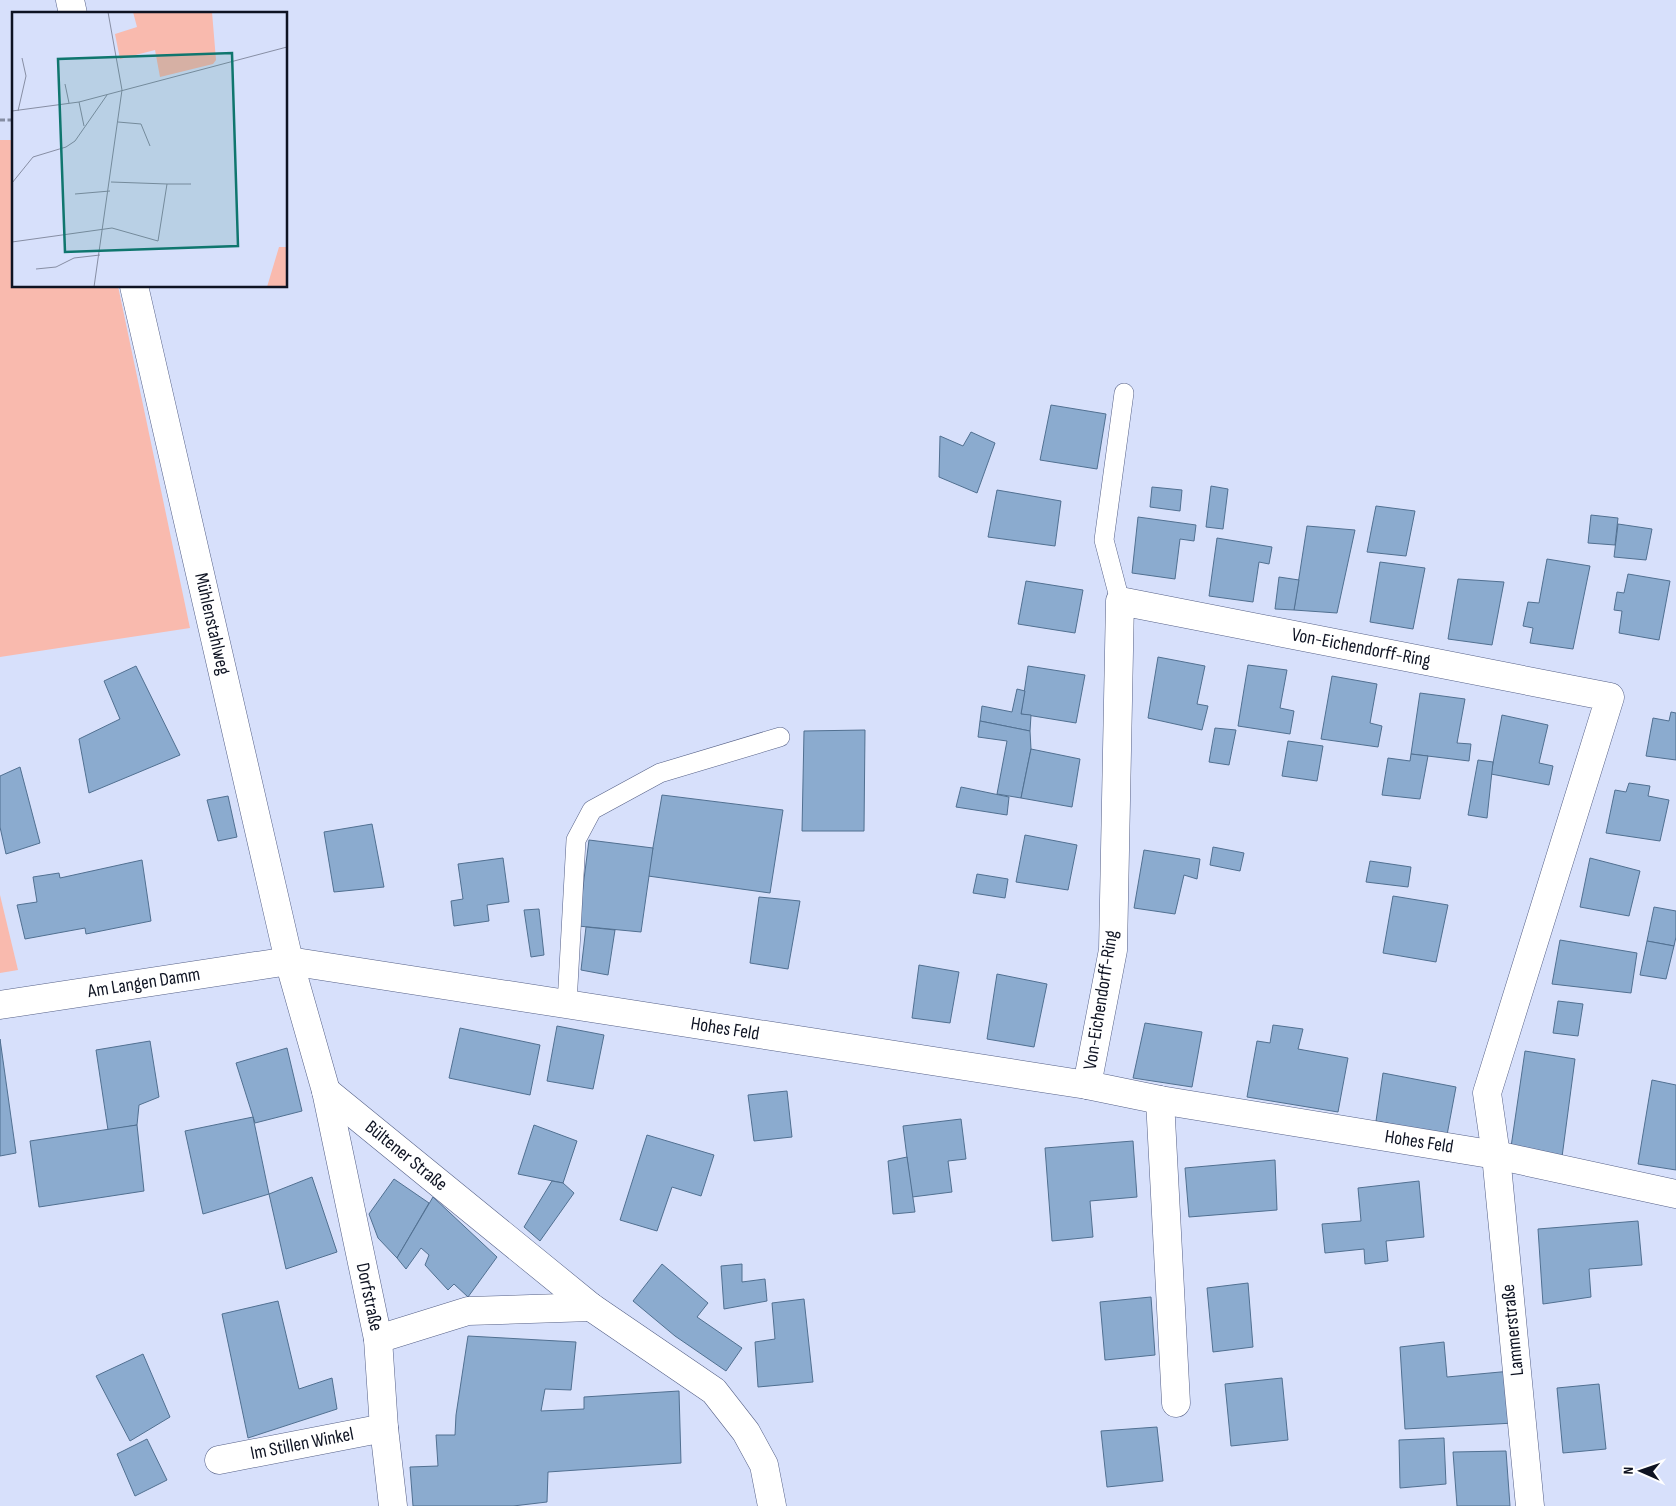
<svg xmlns="http://www.w3.org/2000/svg" width="1676" height="1506" viewBox="0 0 1676 1506" font-family="'Sofia Sans Condensed',sans-serif">
<style>
.green{fill:#f9baae}
.building{fill:#8babcf;stroke:#517091}
.lines{fill:none;stroke-linecap:round;stroke-linejoin:round}
.lane-casing{stroke:#556087;stroke-width:20}
.street-casing{stroke:#556087;stroke-width:29}
.path{stroke:#858da3;stroke-width:3;stroke-dasharray:5 2.5;stroke-linecap:butt}
.lane{stroke:#fff;stroke-width:19}
.street{stroke:#fff;stroke-width:28}
.labels{text-anchor:middle;dominant-baseline:central;stroke-width:4;stroke-linejoin:round;paint-order:stroke}
.street-label{font-size:19px;fill:#0e1322;stroke:#fff}
.inset-road{fill:none;stroke:#878ea4;stroke-width:1}
.view{fill:#0f766e;fill-opacity:0.15;stroke:#0f766e;stroke-width:2.5}
.inset-edge{fill:none;stroke:#0e1322;stroke-width:2.5}
</style>
<rect width="100%" height="100%" fill="#d7e0fb"/>
<g class="green">
<polygon points="0,140 14,140 14,286 118,286 190,628 0,657"/>
<polygon points="0,895 18,970 0,973"/>
</g>
<g class="building">
<polygon points="1051,405 1106,414 1097,469 1040,460"/>
<polygon points="971,432 995,443 977,493 939,477 940,436 963,446"/>
<polygon points="1211,486 1228,489 1223,529 1206,527"/>
<polygon points="1152,487 1182,490 1180,511 1150,507"/>
<polygon points="997,490 1061,501 1055,546 988,537"/>
<polygon points="1376,506 1415,511 1406,556 1367,552"/>
<polygon points="1591,515 1618,518 1615,545 1588,543"/>
<polygon points="1138,517 1196,525 1194,541 1180,539 1175,579 1132,573"/>
<polygon points="1618,524 1652,529 1646,560 1614,557"/>
<polygon points="1307,526 1355,530 1337,613 1294,610"/>
<polygon points="1217,538 1272,547 1269,564 1259,562 1253,602 1209,596"/>
<polygon points="1547,559 1590,566 1573,649 1530,643 1533,628 1523,626 1528,602 1539,603"/>
<polygon points="1380,562 1425,568 1413,629 1370,622"/>
<polygon points="1628,574 1670,581 1659,640 1619,633 1622,611 1614,610 1617,592 1624,593"/>
<polygon points="1279,577 1299,580 1294,610 1275,609"/>
<polygon points="1458,579 1504,582 1492,645 1448,639"/>
<polygon points="1026,581 1083,590 1075,633 1018,624"/>
<polygon points="1158,657 1205,666 1197,704 1208,706 1202,730 1148,718"/>
<polygon points="1248,665 1287,670 1280,708 1294,711 1290,734 1238,726"/>
<polygon points="136,666 180,755 89,793 79,739 120,719 104,681"/>
<polygon points="1028,666 1085,675 1076,723 1021,714"/>
<polygon points="1332,676 1377,684 1370,723 1382,726 1378,747 1321,739"/>
<polygon points="1017,689 1025,691 1021,714 1031,715 1030,731 980,721 982,706 1012,712"/>
<polygon points="1420,693 1465,699 1457,743 1471,744 1469,761 1411,754"/>
<polygon points="1671,712 1676,713 1676,760 1646,756 1653,718 1669,721"/>
<polygon points="1502,715 1548,725 1539,763 1553,766 1549,785 1491,774"/>
<polygon points="980,721 1030,731 1031,749 1021,798 997,794 1007,741 978,737"/>
<polygon points="1215,728 1236,730 1229,765 1209,762"/>
<polygon points="865,730 864,831 802,831 804,731"/>
<polygon points="1288,741 1323,746 1317,781 1282,776"/>
<polygon points="1031,749 1080,759 1072,807 1021,798"/>
<polygon points="1411,754 1428,756 1420,799 1382,795 1388,758 1410,761"/>
<polygon points="1478,760 1493,762 1487,818 1468,815"/>
<polygon points="20,767 40,843 6,854 0,827 0,776"/>
<polygon points="1629,783 1650,786 1648,796 1669,800 1660,841 1606,833 1615,790 1626,792"/>
<polygon points="961,787 1009,797 1007,815 956,807"/>
<polygon points="662,795 783,810 770,893 648,876"/>
<polygon points="228,796 237,837 218,841 207,800"/>
<polygon points="372,824 384,887 334,892 324,832"/>
<polygon points="1025,835 1077,845 1068,890 1016,882"/>
<polygon points="589,840 653,848 641,932 578,926"/>
<polygon points="1213,847 1244,853 1240,871 1210,865"/>
<polygon points="1144,850 1200,859 1197,879 1184,875 1175,914 1134,908"/>
<polygon points="503,858 509,902 487,905 489,921 454,926 451,901 463,899 458,864"/>
<polygon points="1590,858 1640,871 1629,916 1580,907"/>
<polygon points="142,860 151,921 86,934 85,928 25,939 17,905 37,902 33,877 59,873 60,878"/>
<polygon points="1370,861 1411,867 1408,887 1366,882"/>
<polygon points="977,874 1008,879 1005,898 973,893"/>
<polygon points="1393,896 1448,905 1436,962 1383,953"/>
<polygon points="759,897 800,901 788,969 750,963"/>
<polygon points="1654,907 1676,911 1676,937 1674,946 1647,941"/>
<polygon points="539,909 544,955 531,957 524,910"/>
<polygon points="586,927 615,930 608,975 581,970"/>
<polygon points="1560,940 1637,953 1631,993 1552,984"/>
<polygon points="1647,941 1674,946 1666,979 1640,975"/>
<polygon points="919,965 959,972 950,1023 912,1018"/>
<polygon points="997,974 1047,984 1034,1047 987,1039"/>
<polygon points="1558,1001 1583,1004 1578,1036 1553,1033"/>
<polygon points="1145,1023 1202,1032 1192,1087 1133,1078"/>
<polygon points="1273,1025 1303,1029 1298,1049 1348,1058 1338,1112 1247,1097 1257,1041 1270,1043"/>
<polygon points="557,1026 604,1035 593,1089 547,1081"/>
<polygon points="460,1028 540,1045 530,1095 449,1078"/>
<polygon points="0,1039 16,1153 0,1156"/>
<polygon points="150,1041 159,1097 139,1105 137,1125 108,1130 96,1050"/>
<polygon points="287,1048 302,1111 255,1123 236,1063"/>
<polygon points="1525,1051 1575,1059 1562,1157 1511,1147"/>
<polygon points="1383,1073 1456,1087 1447,1135 1376,1121"/>
<polygon points="1652,1080 1676,1085 1676,1170 1638,1164"/>
<polygon points="787,1091 792,1137 754,1141 748,1095"/>
<polygon points="253,1117 269,1194 203,1214 185,1131"/>
<polygon points="961,1119 966,1159 948,1161 952,1192 912,1197 903,1126"/>
<polygon points="137,1125 144,1191 39,1207 30,1141"/>
<polygon points="534,1125 577,1141 563,1183 518,1174"/>
<polygon points="647,1135 714,1155 701,1196 672,1187 657,1231 620,1220"/>
<polygon points="1133,1141 1137,1197 1090,1201 1093,1237 1052,1241 1045,1148"/>
<polygon points="907,1157 915,1212 893,1214 888,1161"/>
<polygon points="1275,1160 1277,1210 1189,1217 1185,1168"/>
<polygon points="312,1177 337,1252 286,1269 269,1194"/>
<polygon points="394,1179 429,1203 397,1258 378,1238 369,1214"/>
<polygon points="552,1181 563,1183 574,1193 540,1241 524,1227"/>
<polygon points="1419,1181 1424,1237 1386,1241 1388,1261 1365,1264 1364,1249 1325,1253 1322,1224 1361,1221 1358,1188"/>
<polygon points="433,1197 497,1257 468,1297 454,1284 448,1290 425,1265 429,1255 421,1248 406,1269 397,1258"/>
<polygon points="1638,1221 1642,1265 1589,1269 1591,1297 1543,1304 1538,1229"/>
<polygon points="662,1264 708,1303 697,1317 742,1348 726,1371 675,1336 633,1301"/>
<polygon points="742,1264 742,1282 765,1279 767,1301 724,1309 721,1266"/>
<polygon points="1248,1283 1253,1347 1213,1352 1207,1288"/>
<polygon points="1151,1297 1155,1355 1105,1360 1100,1302"/>
<polygon points="804,1299 813,1382 758,1387 755,1342 775,1339 772,1303"/>
<polygon points="278,1301 299,1389 332,1378 337,1409 248,1438 222,1314"/>
<polygon points="468,1336 576,1342 571,1390 545,1389 541,1411 584,1409 584,1397 679,1391 681,1463 548,1472 547,1502 513,1506 413,1506 410,1467 438,1466 436,1435 455,1435 456,1415"/>
<polygon points="1444,1342 1447,1377 1511,1371 1514,1423 1405,1429 1400,1347"/>
<polygon points="143,1354 170,1417 130,1441 96,1376"/>
<polygon points="1282,1378 1288,1440 1231,1446 1225,1384"/>
<polygon points="1599,1384 1606,1449 1563,1453 1557,1388"/>
<polygon points="1157,1427 1163,1481 1107,1487 1101,1431"/>
<polygon points="1444,1438 1446,1484 1400,1488 1399,1440"/>
<polygon points="147,1439 167,1480 135,1496 117,1454"/>
<polygon points="1506,1451 1510,1506 1457,1506 1453,1452"/>
</g>
<g class="lines">
<defs>
<g id="lane">
<polyline points="1120,601 1104,540 1124,393"/>
<polyline points="567,1004 576,840 592,810 660,773 780,737"/>
</g>
<g id="street">
<polyline points="70,0 73,14"/>
<polyline points="134,286 289,961 326,1091 378,1339 384,1428 393,1506"/>
<polyline points="0,1005 289,961 1087,1085 1160,1100 1496,1155 1676,1194"/>
<polyline points="1087,1085 1113,950 1120,601 1610,697 1487,1093 1496,1155 1530,1506"/>
<polyline points="326,1091 591,1307 714,1391 746,1432 764,1465 772,1506"/>
<polyline points="1160,1100 1176,1403"/>
<polyline points="378,1339 468,1311 591,1307"/>
<polyline points="219,1460 384,1428"/>
</g>
</defs>
<use href="#lane" class="lane-casing"/>
<use href="#street" class="street-casing"/>
<polyline class="path" points="0,120 14,120"/>
<use href="#lane" class="lane"/>
<use href="#street" class="street"/>
</g>
<g class="labels">
<g class="street-label">
<text transform="translate(212 624) rotate(77)">Mühlenstahlweg</text>
<text transform="translate(1361 648) rotate(11)">Von-Eichendorff-Ring</text>
<text transform="translate(144 983) rotate(-9)">Am Langen Damm</text>
<text transform="translate(1101 1000) rotate(-81)">Von-Eichendorff-Ring</text>
<text transform="translate(725 1029) rotate(9)">Hohes Feld</text>
<text transform="translate(1419 1142) rotate(9)">Hohes Feld</text>
<text transform="translate(406 1156) rotate(39)">Bültener Straße</text>
<text transform="translate(369 1297) rotate(78)">Dorfstraße</text>
<text transform="translate(1513 1330) rotate(-96)">Lammerstraße</text>
<text transform="translate(302 1444) rotate(-11)">Im Stillen Winkel</text>
</g>
</g>
<g transform="translate(12 12)">
<rect width="275" height="275" fill="#d7e0fb"/>
<path d="M 121,0 L 200,0 L 204,48 L 201,52 L 148,65 L 143,38 L 108,47 L 103,22 L 125,15 ZM 267,235 L 275,235 L 275,275 L 255,275 Z" fill="#f9baae"/>
<path class="inset-road" d="M 53,72 L 57,91M 67,90 L 72,114M 0,99 L 67,90 L 275,35M 6,99 L 14,64 L 10,46M 106,110 L 129,112 L 138,134M 0,171 L 21,145 L 54,135 L 63,129 L 95,83M 155,172 L 179,172M 63,182 L 98,179M 0,230 L 100,216 L 146,229 L 155,172 L 99,170M 24,257 L 44,255 L 62,246 L 88,243M 82,275 L 110,78 L 96,0"/>
<path class="view" d="M 220,41 L 226,234 L 53,240 L 46,47 Z"/>
<rect width="275" height="275" class="inset-edge"/>
</g>
<g transform="translate(1641 1471) rotate(272)" stroke="#ffffff" stroke-width="4" paint-order="stroke">
<path d="M0-4L9 19L0 12L-9 19Z" fill="#0e1322"/>
<text y="-8" font-size="14" font-weight="bold" text-anchor="middle" fill="#0e1322">N</text>
</g>
</svg>
